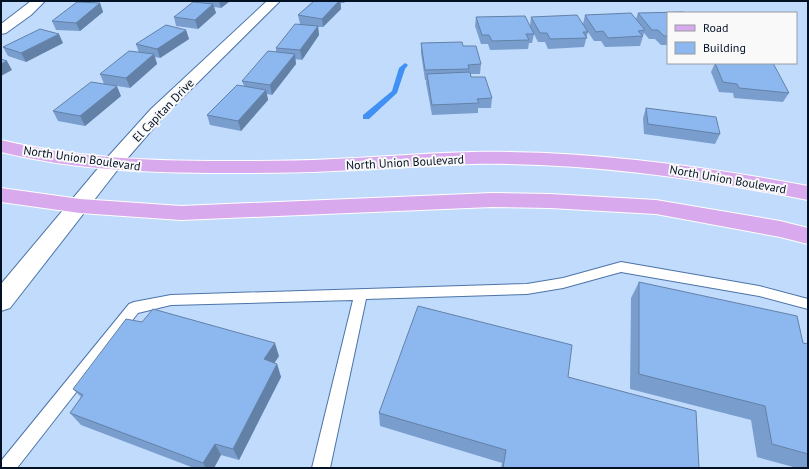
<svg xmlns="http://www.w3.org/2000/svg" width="809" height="469" viewBox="0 0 809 469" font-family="'PT Sans',sans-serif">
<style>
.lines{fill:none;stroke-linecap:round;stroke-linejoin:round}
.stream{fill:#4091f3;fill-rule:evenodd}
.lane-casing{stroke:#4c74a7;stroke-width:2}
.street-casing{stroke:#4c74a7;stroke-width:2}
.primary-casing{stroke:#fff;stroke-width:2}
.lane{fill:#fff;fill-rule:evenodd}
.street{fill:#fff;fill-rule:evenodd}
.primary{fill:#d9a9ed;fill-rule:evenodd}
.wall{fill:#799ece}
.shaded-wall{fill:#6381a7}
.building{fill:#8db8ef;stroke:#6381a7}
.labels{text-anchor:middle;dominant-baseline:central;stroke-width:4;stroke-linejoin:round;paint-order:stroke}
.street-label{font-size:12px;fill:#031125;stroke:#f9f9f9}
</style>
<rect width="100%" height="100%" fill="#c1dbfd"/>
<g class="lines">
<polygon class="stream" points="405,63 408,65 405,69 397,93 369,119 363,119 363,115 392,91 399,68"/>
<defs>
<polygon id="lane" points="621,262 759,286 808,299 808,309 759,296 621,272 563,288 527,294 366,299 330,468 312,468 353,300 171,305 138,313 17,468 1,468 1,461 129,304 134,302 171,295 527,284 563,278"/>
<g id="street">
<polygon points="31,1 45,1 31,15 6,33 1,34 1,24"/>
<polygon points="267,1 280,1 163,117 119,168 10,308 1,311 1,284 105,160 151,109"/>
</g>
<g id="primary">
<path d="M 1,140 C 75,158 148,161 224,161 C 260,161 297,161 334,159 C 380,157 426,153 472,152 C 585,150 697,165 808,186 L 808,200 C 697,178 585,162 472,164 C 426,165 380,169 334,171 C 297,173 260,173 224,173 C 148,173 74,170 1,152 Z"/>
<polygon points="1,188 80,199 181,206 492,193 550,194 656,200 780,221 808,228 808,244 780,237 656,214 550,208 492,207 181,220 80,213 1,202"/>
</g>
</defs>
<use href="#lane" class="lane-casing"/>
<use href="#street" class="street-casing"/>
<use href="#primary" class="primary-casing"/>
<use href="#lane" class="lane"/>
<use href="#street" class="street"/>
<use href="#primary" class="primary"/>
</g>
<g class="wall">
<polygon points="84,1 110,1 109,2 85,2"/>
<polygon points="200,1 230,1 221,8 214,7 216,13 198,29 176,26 174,17 200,3"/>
<polygon points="314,1 346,1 344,3 341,3 341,9 323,27 318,27 319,35 302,60 295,59 296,64 272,95 267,94 268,100 241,131 210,125 207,115 244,86 242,81 276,52 276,48 300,24 298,15"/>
<polygon points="100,3 103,12 80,31 56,30 52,21"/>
<polygon points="638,13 668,13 668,45 661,45 655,39 649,39 644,33 640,46 605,47 601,41 594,41 588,32 584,47 548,49 545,42 538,42 530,26 531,17 583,24 585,15 636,19"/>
<polygon points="476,17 534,34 532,43 529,43 528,49 490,50 488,44 481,44 475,26"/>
<polygon points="186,30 189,39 160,58 155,57 157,64 130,88 104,84 100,74 139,53 136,44"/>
<polygon points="63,43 26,62 8,56 3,47"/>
<polygon points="421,43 463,46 481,64 480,74 470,74 471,77 492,98 491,108 478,108 478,113 432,115 426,83 426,80 425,80 421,53"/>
<polygon points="715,63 770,63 789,93 783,102 734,98 733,93 719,92 711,72"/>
<polygon points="121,96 85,126 58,121 53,111"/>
<polygon points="646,108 720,134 715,144 644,134 643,118"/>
<polygon points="639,282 803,343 808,344 808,468 797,468 757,457 751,420 630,389 631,298"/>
<polygon points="279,356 274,363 277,364 281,377 239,460 221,455 214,468 194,468 81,425 70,413 81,397 73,389"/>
<polygon points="568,377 699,468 501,468 502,463 380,426 379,413"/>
</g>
<g class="shaded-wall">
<polygon points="219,1 230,1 221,8"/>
<polygon points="339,1 340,1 341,9 323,27 322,19"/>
<polygon points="100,3 103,12 80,31 76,23"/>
<polygon points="213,4 216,13 198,29 195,20"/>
<polygon points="318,26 319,35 302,60 300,50"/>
<polygon points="186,30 189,39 160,58 157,49"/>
<polygon points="59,34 63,43 26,62 21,53"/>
<polygon points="154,54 157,64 130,88 126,78"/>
<polygon points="295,54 296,64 272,95 270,85"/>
<polygon points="7,61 12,70 1,76 1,64"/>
<polygon points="117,86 121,96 85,126 80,116"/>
<polygon points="266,90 268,100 241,131 238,121"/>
<polygon points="275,343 279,356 269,371 264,359"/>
<polygon points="277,364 281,377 239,460 233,449"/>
<polygon points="215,444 221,455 214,468 206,468 203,463"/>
</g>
<g class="building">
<polygon points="314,1 339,1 322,19 298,15"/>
<polygon points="77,2 100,3 76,23 52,21"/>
<polygon points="193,2 213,4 195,20 174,17"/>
<polygon points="683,12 685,13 668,13 668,36 664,36 658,30 652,30 638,13"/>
<polygon points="631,13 645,30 638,31 643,36 608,38 603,31 596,32 585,15"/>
<polygon points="577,15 588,32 583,32 587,38 550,39 547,33 540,33 531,17"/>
<polygon points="525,16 534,34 526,34 529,40 492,41 489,35 482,35 476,17"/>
<polygon points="295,24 318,26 300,50 276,48"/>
<polygon points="166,25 186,30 157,49 136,44"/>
<polygon points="40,29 59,34 21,53 3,47"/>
<polygon points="462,42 463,46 476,46 481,64 468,65 469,69 425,70 421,43"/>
<polygon points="129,51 154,54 126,78 100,74"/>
<polygon points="268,51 295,54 270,85 242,81"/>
<polygon points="1,59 7,61 1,64"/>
<polygon points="715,63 773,63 789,93 739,88 737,84 723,82"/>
<polygon points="470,72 471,77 485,77 492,98 477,99 479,103 432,105 427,74"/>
<polygon points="91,82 117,86 80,116 53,111"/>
<polygon points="237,85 266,90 238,121 207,115"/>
<polygon points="646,108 716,117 720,134 648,124"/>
<polygon points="639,282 797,316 803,343 808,344 808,454 772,444 765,406 639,374"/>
<polygon points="418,306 572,345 568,377 696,411 699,468 503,468 506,450 379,413"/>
<polygon points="153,309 275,343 264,359 277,364 233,449 215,444 203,463 70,413 83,395 73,389 126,319 142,322"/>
</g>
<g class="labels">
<g class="street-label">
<text transform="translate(163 110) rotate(-46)">El Capitan Drive</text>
<text transform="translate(82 158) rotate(8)">North Union Boulevard</text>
<text transform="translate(405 162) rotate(-3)">North Union Boulevard</text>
<text transform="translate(728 179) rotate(10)">North Union Boulevard</text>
</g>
</g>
<rect width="809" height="469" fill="none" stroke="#031125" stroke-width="4"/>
<rect x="667" y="12" width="130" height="52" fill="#f9f9f9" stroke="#979ca4"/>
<rect x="675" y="25" width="20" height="6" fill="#d9a9ed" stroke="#979ca4"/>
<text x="703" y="32" font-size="12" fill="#031125">Road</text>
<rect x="675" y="42" width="20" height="12" fill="#8db8ef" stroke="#979ca4"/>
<text x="703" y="52" font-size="12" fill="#031125">Building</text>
</svg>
